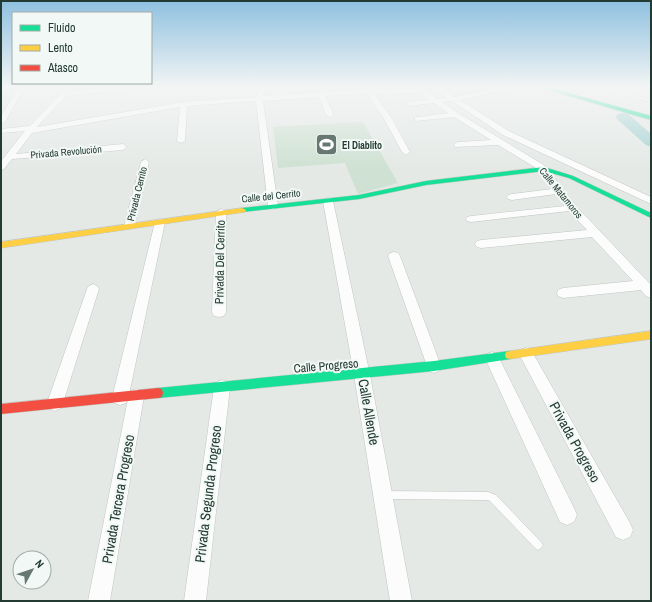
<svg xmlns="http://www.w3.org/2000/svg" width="652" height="602" viewBox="0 0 652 602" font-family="'Archivo Narrow',sans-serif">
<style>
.green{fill:#cee1d2}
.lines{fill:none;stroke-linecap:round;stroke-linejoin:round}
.river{fill:#a7d2d4;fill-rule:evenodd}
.lane-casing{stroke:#c1c6c3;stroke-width:1}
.street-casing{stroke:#c1c6c3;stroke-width:1}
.fast-casing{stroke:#c0c6c3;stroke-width:1}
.slow-casing{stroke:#c0c6c3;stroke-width:1}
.jam-casing{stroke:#c0c6c3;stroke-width:1}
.lane{fill:#fbfcfb;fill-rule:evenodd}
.street{fill:#fbfcfb;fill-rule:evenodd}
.fast{fill:#16e098;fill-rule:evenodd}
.slow{fill:#ffcf43;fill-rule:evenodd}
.jam{fill:#f24e42;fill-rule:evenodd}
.labels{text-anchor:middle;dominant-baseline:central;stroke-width:4;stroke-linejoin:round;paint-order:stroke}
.far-poi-label{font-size:10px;font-weight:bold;fill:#233b33;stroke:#f2f8f5;text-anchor:start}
.far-street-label{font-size:10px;fill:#233b33;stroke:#f2f8f5}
.street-label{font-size:12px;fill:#233b33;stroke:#f2f8f5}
.near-street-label{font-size:14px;fill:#233b33;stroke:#f2f8f5}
</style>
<rect width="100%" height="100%" fill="#e4e9e6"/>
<polygon class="green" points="363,122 398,183 358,194 345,163 278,168 273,127"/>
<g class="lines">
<polygon class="river" points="623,113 628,114 651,134 651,147 646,145 618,120 616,117 618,114"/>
<defs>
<g id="lane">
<polygon points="597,86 600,86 599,87"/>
<polygon points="633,86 638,86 651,90 651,92"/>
<polygon points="613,89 651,100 651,102 613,91 605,97 603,97 603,95"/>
<polygon points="385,491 488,492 496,495 541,542 543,545 541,548 538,550 535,548 490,501 488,500 385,499 382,498 381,495 382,492"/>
</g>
<g id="street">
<polygon points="19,86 25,86 5,122 1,124 1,116"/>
<polygon points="68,86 75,86 71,91 121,86 143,86 140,88 66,96 37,127 184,102 256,97 262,86 268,86 263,96 358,90 415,89 413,86 419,86 437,99 447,98 431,86 439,86 455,97 508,86 522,86 460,100 509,131 651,197 651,204 503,135 452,101 442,102 458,113 547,167 562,189 576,206 651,285 651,298 646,296 641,290 563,298 558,296 557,293 558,290 563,288 633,281 592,237 481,248 477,247 475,244 477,241 481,240 587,230 569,211 471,222 467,221 466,219 467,217 471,216 565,206 556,194 512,200 508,199 507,197 508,195 512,194 552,189 541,171 498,145 455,147 454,145 455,143 458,142 491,140 454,117 415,121 415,117 418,117 448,113 434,103 408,106 408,102 429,100 420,93 374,94 391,117 410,152 406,155 402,152 383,117 367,94 325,96 334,115 330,117 326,115 319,97 263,101 278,206 273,209 268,206 256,101 187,106 185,141 181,143 177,141 180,107 32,133 16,154 123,144 127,147 123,150 12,159 4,169 1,170 1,161 25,131 1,133 1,129 30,126"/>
<polygon points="9,89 12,91 11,92 1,94 1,90"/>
<polygon points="145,159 149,162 134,226 129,229 124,226 141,162"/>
<polygon points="328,198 333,201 370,375 412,601 390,601 354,375 323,201"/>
<polygon points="221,209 226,212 226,312 224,316 219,317 214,316 212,312 216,212"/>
<polygon points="160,219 165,222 129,395 130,391 136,389 142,391 144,396 110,601 88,601 128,399 126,403 120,405 114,403 112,398 155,222"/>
<polygon points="394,252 398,253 400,256 441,366 439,371 434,373 429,371 427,366 388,256 390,253"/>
<polygon points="93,284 97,286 99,289 63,403 61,408 55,411 49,408 47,403 87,289 89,286"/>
<polygon points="526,348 531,350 630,523 633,530 630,537 623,540 616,537 519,354 521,350"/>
<polygon points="492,352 497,354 574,508 577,515 574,522 567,525 560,522 485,358 487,354"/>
<polygon points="222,380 227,382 230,387 206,601 184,601 214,387 217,382"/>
</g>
<g id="fast">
<polygon points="536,86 543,86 651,116 651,120"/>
<polygon points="544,167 573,176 651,213 651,218 569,178 544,171 426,185 359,199 242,212 238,210 242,208 359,195 426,181"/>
<polygon points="510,351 514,352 515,355 514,358 510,359 434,371 158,398 154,397 153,393 154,389 158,388 434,361"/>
</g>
<g id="slow">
<polygon points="242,208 246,210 245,212 1,248 1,242"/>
<polygon points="651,331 651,339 510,359 506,358 505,355 506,352 510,351"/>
</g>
<polygon id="jam" points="158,388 162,389 163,393 162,397 158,398 1,414 1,404"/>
</defs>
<use href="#lane" class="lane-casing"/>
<use href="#street" class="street-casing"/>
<use href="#fast" class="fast-casing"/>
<use href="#slow" class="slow-casing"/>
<use href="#jam" class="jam-casing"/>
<use href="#lane" class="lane"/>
<use href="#street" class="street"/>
<use href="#fast" class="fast"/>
<use href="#slow" class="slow"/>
<use href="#jam" class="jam"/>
</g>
<linearGradient id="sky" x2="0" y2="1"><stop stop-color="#8ec0e0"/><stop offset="0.51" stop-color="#f3f5f4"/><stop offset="1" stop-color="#f3f5f4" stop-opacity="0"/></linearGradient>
<rect width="652" height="170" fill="url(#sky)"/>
<defs>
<symbol id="stadium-square" viewBox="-11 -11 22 22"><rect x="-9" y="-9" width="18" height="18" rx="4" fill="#677872" stroke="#f2f8f5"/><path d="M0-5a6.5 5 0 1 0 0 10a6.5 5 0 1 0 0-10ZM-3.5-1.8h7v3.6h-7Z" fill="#fff"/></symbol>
</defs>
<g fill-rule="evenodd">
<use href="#stadium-square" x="314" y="132" width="25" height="25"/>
</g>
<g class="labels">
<g class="far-poi-label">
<text x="342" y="145">El Diablito</text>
</g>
<g class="far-street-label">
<text transform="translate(66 152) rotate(-5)">Privada Revolución</text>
<text transform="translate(561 193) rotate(51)">Calle Matamoros</text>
<text transform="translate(137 194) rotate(-76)">Privada Cerrito</text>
<text transform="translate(271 196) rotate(-6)">Calle del Cerrito</text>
</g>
<g class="street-label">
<text transform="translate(220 262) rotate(-89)">Privada Del Cerrito</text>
<text transform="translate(326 366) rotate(-5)">Calle Progreso</text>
</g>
<g class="near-street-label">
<text transform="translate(369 412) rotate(80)">Calle Allende</text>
<text transform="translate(575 442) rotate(61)">Privada Progreso</text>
<text transform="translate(208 494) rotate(-83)">Privada Segunda Progreso</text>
<text transform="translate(118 499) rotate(-80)">Privada Tercera Progreso</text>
</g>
</g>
<rect width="652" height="602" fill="none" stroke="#233b33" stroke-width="4"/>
<rect x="12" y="12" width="140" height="72" fill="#f2f8f5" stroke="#9faca7"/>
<rect x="20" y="25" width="20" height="6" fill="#16e098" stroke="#9faca7"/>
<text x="48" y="32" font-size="12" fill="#233b33">Fluido</text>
<rect x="20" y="45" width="20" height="6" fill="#ffcf43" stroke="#9faca7"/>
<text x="48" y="52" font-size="12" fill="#233b33">Lento</text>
<rect x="20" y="65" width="20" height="6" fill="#f24e42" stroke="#9faca7"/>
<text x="48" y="72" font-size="12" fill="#233b33">Atasco</text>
<g transform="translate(32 570) rotate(50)"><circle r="19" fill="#f2f8f5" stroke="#9faca7"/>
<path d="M0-3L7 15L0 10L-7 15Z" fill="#677872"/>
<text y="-6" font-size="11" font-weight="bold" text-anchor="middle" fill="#233b33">N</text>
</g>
</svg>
